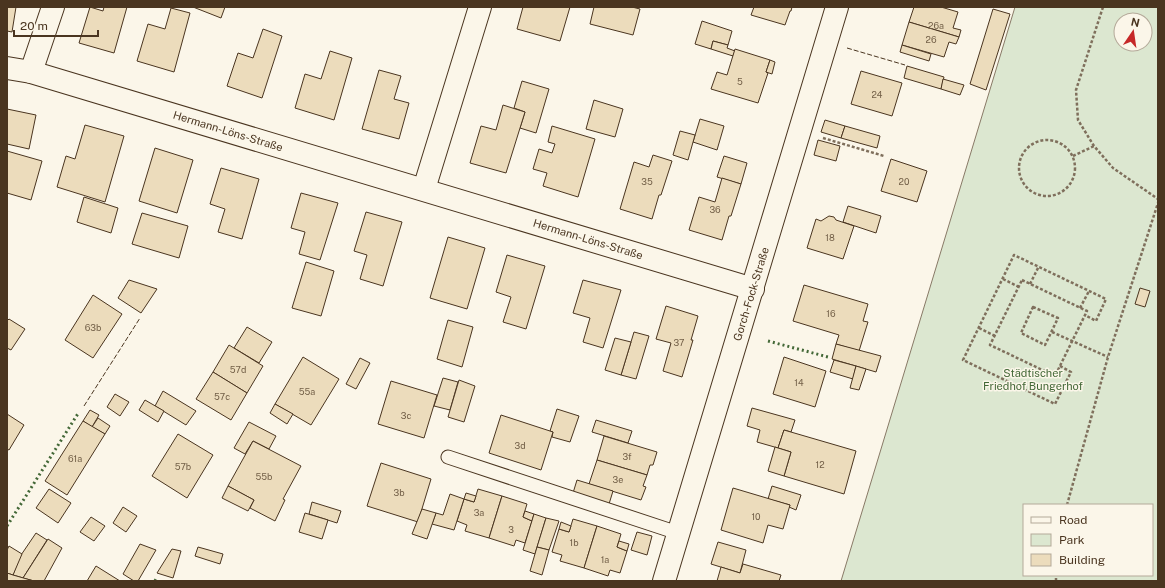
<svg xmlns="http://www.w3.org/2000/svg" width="1165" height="588" viewBox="0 0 1165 588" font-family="'Public Sans',sans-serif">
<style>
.green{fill:#dce7d0;stroke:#887966;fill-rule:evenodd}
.building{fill:#ecdcbc;stroke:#4a3520}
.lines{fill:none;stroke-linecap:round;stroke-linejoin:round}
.service-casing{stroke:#4a3520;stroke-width:15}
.minor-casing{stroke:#4a3520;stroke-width:24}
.path{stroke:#7f6f5c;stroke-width:2.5;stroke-dasharray:3 2;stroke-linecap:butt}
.service{stroke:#fbf6e9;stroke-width:13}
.minor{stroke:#fbf6e9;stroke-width:22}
.hedge{stroke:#436837;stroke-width:3;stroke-dasharray:2 3;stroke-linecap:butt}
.fence{stroke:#4a3520;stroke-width:1;stroke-dasharray:5 2;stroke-linecap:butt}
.labels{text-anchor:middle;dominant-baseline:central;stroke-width:3;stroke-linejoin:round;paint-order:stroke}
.number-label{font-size:9px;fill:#725f47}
.street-label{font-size:11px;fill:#4a3520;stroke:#fbf6e9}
.park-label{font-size:11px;fill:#436837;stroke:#fbf6e9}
</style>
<rect width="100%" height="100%" fill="#fbf6e9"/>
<path class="green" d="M 1015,7 L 1158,7 L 1158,581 L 841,581 ZM 1121,20 L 1145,20 L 1145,44 L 1121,44 ZM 1024,505 L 1152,505 L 1152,575 L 1024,575 Z"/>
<g class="building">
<polygon points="7,7 16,7 12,32 7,31"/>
<polygon points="90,7 103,11 104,7 127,7 114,53 79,43"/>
<polygon points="193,7 225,7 221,18"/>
<polygon points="523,7 570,7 560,41 517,29"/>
<polygon points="594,7 632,7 640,9 633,35 590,24"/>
<polygon points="754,7 792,7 791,11 790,11 785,25 751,15"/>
<polygon points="914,7 941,7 958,12 953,28 961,30 959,37 909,22"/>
<polygon points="171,8 190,13 174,72 137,61 148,24 165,29"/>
<polygon points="993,9 1010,14 986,90 970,84"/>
<polygon points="702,21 732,31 728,45 713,41 711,49 695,44"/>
<polygon points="909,22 959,37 956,44 949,42 944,57 902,45"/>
<polygon points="263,29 282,36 262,98 227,86 238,53 253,58"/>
<polygon points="713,41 728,45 727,48 735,51 733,56 711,49"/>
<polygon points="902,45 931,54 929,61 900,52"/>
<polygon points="735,49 770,60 766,72 768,73 758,103 711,89 717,72 727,75"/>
<polygon points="330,51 352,58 334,120 295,108 305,74 321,79"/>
<polygon points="770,60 775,62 772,74 766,72"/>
<polygon points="907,66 944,77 941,89 904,78"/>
<polygon points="379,70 401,76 394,99 409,103 399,139 362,129"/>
<polygon points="861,71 902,83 892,116 851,104"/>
<polygon points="943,79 964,85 960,95 941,89"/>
<polygon points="522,81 549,89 536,133 520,128 525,112 514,108"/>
<polygon points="594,100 623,109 615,137 586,129"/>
<polygon points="503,105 525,112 506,173 470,163 481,126 496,130"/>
<polygon points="7,109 36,115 29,149 7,144"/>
<polygon points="700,119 724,126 717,150 693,142"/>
<polygon points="825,120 845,126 841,138 821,132"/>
<polygon points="85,125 124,136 105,202 57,187 66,156 75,159"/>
<polygon points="552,126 595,139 578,197 543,186 547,173 533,169 539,149 552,153 555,144 548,142"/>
<polygon points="845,126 880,136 877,148 841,138"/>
<polygon points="680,131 695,135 688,160 673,155"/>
<polygon points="818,140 840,146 836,161 814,155"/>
<polygon points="155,148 193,160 177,213 139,201"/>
<polygon points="7,151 42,161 31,200 7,193"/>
<polygon points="653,155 672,161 661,195 659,195 652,219 620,209 634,162 649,167"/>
<polygon points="724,156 747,163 741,184 717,177"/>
<polygon points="891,159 927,171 917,202 881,191"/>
<polygon points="221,168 259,179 242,239 218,232 225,209 210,204"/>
<polygon points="722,178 741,184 731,216 729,216 722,240 689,230 699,197 715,202"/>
<polygon points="301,193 338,203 320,260 299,254 305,232 291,228"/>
<polygon points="84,197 118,208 111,233 77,222"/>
<polygon points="848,206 881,216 876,233 843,222"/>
<polygon points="366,212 402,222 383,286 360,279 367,255 354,251"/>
<polygon points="142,213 188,226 179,258 132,244"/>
<polygon points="829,216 834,217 836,220 854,226 843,259 807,248 816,219 821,221"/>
<polygon points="448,237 485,248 467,309 430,298"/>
<polygon points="507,255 545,266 526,329 503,322 511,297 496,292"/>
<polygon points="306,262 334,271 321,316 292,308"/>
<polygon points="129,280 157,289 141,313 118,298"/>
<polygon points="583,280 621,290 603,348 583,342 590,318 573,313"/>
<polygon points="804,285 868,304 863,321 868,322 859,351 836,344 839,335 793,321"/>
<polygon points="1140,288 1150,291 1145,307 1135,304"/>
<polygon points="93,295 122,314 93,358 65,340"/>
<polygon points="666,306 698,316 691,340 693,340 682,377 663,371 671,343 656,339"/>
<polygon points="9,319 25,329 11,350 7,348 7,321"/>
<polygon points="448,320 473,327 462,367 437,359"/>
<polygon points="247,327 272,342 259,363 234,348"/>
<polygon points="634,332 649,336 636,379 621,375"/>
<polygon points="615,338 631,342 621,375 605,370"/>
<polygon points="836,344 881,356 876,372 832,359"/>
<polygon points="229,345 263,366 247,393 213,372"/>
<polygon points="303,357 339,379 311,425 275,404"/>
<polygon points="784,357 826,371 815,407 773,394"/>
<polygon points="360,358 370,363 356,389 346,384"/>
<polygon points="834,360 856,366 853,379 830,372"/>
<polygon points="856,366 866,369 859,390 850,388"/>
<polygon points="213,372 247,393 231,420 196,399"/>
<polygon points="443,378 458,382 450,410 434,406"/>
<polygon points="459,380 475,386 464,422 448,417"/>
<polygon points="391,381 437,395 424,438 378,424"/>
<polygon points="163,391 196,411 186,425 155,406"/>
<polygon points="115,394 129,402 120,416 107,407"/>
<polygon points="145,400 164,411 158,422 139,410"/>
<polygon points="275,404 293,414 287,424 270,413"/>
<polygon points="752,408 795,420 791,432 784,430 778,448 757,442 760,430 747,426"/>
<polygon points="557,409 579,416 570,442 552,437 553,432 550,431"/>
<polygon points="90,410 99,415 92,427 83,421"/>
<polygon points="7,414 24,425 9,450 7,449"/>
<polygon points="501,415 553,432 541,470 489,453"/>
<polygon points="98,418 110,426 105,434 92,427"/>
<polygon points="596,420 632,431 628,443 592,432"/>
<polygon points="83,421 105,434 67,495 45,481"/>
<polygon points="249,422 276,436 269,449 253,441 245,454 234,448"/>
<polygon points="784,430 856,451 844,494 784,476 791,452 778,448"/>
<polygon points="178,434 213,455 187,498 152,476"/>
<polygon points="604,436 657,452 653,465 650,465 647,475 597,460"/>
<polygon points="253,441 301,466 283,499 285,500 275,521 250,508 254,500 228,486"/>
<polygon points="775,447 791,452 784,476 768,471"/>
<polygon points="597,460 647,475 643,486 646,487 641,500 589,484"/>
<polygon points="381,463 431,479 418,522 367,506"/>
<polygon points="577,480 613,491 609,504 573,493"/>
<polygon points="228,486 254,500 248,511 222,498"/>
<polygon points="772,486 801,495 796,510 789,507 790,505 768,499"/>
<polygon points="733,488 790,505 783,529 768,525 763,543 721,530"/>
<polygon points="49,489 71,503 58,523 36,508"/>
<polygon points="478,489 502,496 489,538 465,531 467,525 457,521 464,499 474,502"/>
<polygon points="466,493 476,496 474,502 464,499"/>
<polygon points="450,494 464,499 454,530 432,524 436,513 443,515"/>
<polygon points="502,496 527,504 523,517 532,521 525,543 516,540 514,546 489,538"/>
<polygon points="312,502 341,511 337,523 309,514"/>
<polygon points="123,507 137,516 126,532 113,523"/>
<polygon points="422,509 436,513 427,539 412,534"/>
<polygon points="525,511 534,514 532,521 523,517"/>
<polygon points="305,513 328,520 322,539 299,532"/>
<polygon points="534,514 546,518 535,554 523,550"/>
<polygon points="91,517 105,526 94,541 80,532"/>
<polygon points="546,518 559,521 549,550 537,547"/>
<polygon points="573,519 597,526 584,568 560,561 562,555 552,552 559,529 569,532"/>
<polygon points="561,522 571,526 569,532 559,529"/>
<polygon points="597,526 621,534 617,547 627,551 620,573 610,570 608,576 584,568"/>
<polygon points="637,532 652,536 647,555 631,550"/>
<polygon points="36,533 47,540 23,578 13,575 19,558"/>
<polygon points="48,539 62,548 44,581 34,581 23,578"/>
<polygon points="619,541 629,544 627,551 617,547"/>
<polygon points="718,542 746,550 740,573 711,564"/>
<polygon points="140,544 156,550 138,581 134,581 123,574"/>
<polygon points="9,546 22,554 13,575 7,573 7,550"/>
<polygon points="198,547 223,554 220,564 195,556"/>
<polygon points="537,547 549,550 542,575 530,571"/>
<polygon points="172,549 181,551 173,578 157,573"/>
<polygon points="743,564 781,575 779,581 717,581 721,567 740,573"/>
<polygon points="96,566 120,581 87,581"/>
<polygon points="7,573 13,575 34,581 7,581"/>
</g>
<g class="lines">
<defs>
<polyline id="service" points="448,457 678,533"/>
<g id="minor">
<polyline points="7,68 31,72 753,289"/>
<polyline points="31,72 53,7"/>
<polyline points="424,189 480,7"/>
<polyline points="664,581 837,7"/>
</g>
</defs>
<use href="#service" class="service-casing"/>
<use href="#minor" class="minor-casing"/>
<g class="path">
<polyline points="1103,7 1076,90 1078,120 1094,146 1113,168 1158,199"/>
<polyline points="823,138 884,156"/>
<circle cx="1047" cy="168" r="28"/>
<polyline points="1073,156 1094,146"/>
<polyline points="1003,279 1019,287"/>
<polygon points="1022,280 1087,311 1055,376 990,345"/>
<polyline points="1030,284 1039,266"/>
<polygon points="1033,307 1058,318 1045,345 1021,333"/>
<polyline points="1080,308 1089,291"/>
<polyline points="979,328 995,336"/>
<polyline points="1052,332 1108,357"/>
<polyline points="1060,366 1071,372 1055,404 963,360 1014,255 1106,299 1096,321 1085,315"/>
<polyline points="1067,505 1108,357 1158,203"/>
<polyline points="1056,581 1056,575"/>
</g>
<use href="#service" class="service"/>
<use href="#minor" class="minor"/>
<g class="hedge">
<polyline points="768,341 828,357"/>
<polyline points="7,526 79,412"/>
<polyline points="155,581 157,577"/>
</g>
<g class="fence">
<polyline points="847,48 905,65"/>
<polyline points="84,406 140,318"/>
</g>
</g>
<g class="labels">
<g class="number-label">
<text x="936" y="25">26a</text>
<text x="931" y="39">26</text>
<text x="740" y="81">5</text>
<text x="877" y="94">24</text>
<text x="647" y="181">35</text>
<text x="904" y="181">20</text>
<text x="715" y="209">36</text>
<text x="830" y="237">18</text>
<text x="831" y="313">16</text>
<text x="93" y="327">63b</text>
<text x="679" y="342">37</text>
<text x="238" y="369">57d</text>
<text x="799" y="382">14</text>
<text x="307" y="391">55a</text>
<text x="222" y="396">57c</text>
<text x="406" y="415">3c</text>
<text x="520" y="445">3d</text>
<text x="627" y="456">3f</text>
<text x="75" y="458">61a</text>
<text x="820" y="464">12</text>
<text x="183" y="466">57b</text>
<text x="264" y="476">55b</text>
<text x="618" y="479">3e</text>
<text x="399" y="492">3b</text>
<text x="479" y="512">3a</text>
<text x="756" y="516">10</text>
<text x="511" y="529">3</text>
<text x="574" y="542">1b</text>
<text x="605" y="559">1a</text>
</g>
<g class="street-label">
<text transform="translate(228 131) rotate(17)">Hermann-Löns-Straße</text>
<text transform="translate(588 239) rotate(17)">Hermann-Löns-Straße</text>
<text transform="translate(751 294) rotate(-73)">Gorch-Fock-Straße</text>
</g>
<g class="park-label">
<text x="1033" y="373">Städtischer<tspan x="1033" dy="13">Friedhof Bungerhof</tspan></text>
</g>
</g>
<rect width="1165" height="588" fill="none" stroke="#4a3520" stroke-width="16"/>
<rect x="1023" y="504" width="130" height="72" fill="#fbf6e9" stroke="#b4a999"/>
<rect x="1031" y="517" width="20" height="6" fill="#fbf6e9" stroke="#b4a999"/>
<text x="1059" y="524" font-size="12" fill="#4a3520">Road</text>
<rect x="1031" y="534" width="20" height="12" fill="#dce7d0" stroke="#b4a999"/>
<text x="1059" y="544" font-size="12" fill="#4a3520">Park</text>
<rect x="1031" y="554" width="20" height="12" fill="#ecdcbc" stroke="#b4a999"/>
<text x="1059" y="564" font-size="12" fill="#4a3520">Building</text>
<g transform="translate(1133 32) rotate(13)"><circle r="19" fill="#fbf6e9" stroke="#b4a999"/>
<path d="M0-3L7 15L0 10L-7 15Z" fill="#c62828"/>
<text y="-6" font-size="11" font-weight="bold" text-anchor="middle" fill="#4a3520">N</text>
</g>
<path d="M14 30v6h84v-6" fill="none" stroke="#4a3520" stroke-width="2"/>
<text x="20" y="30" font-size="12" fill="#4a3520" stroke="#fbf6e9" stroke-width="3" paint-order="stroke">20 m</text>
</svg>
